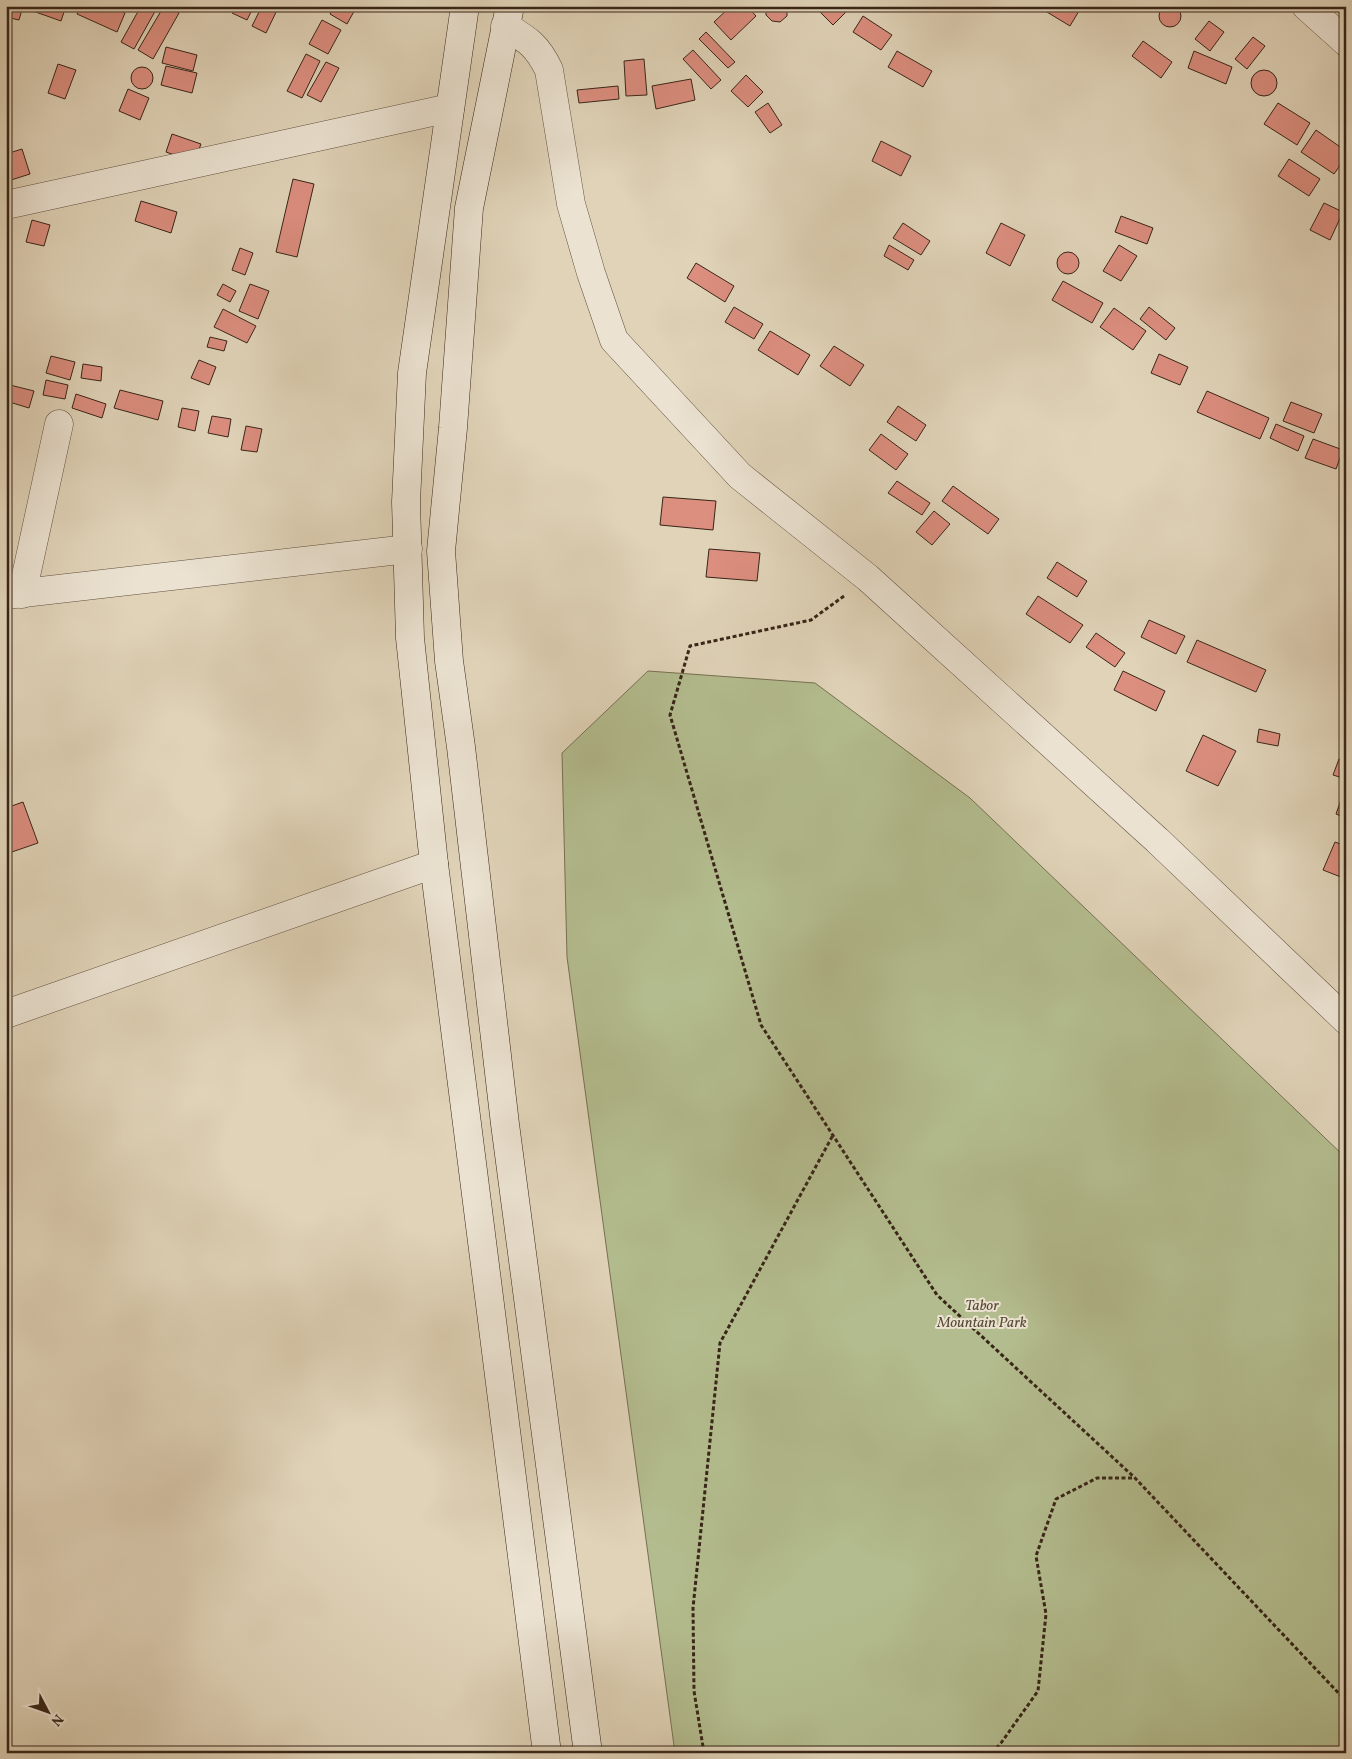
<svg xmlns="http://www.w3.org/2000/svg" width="1352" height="1759" viewBox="0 0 1352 1759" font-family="Vollkorn,serif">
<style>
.green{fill:#b3bc8e;stroke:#767053}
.building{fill:#dc8e7f;stroke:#382518}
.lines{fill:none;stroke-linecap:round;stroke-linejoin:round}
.street-casing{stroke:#625040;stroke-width:29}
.secondary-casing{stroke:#382518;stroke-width:29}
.path{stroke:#382518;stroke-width:3;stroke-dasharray:4 2.5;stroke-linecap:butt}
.street{stroke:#ebe2d1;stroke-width:28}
.secondary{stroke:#ebe2d1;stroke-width:28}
.labels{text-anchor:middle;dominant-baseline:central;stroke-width:4;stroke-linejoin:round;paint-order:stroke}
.park-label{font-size:15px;font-style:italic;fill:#574b36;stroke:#ebe2d1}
</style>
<rect width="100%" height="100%" fill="#e0d3b8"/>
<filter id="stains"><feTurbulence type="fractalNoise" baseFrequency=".004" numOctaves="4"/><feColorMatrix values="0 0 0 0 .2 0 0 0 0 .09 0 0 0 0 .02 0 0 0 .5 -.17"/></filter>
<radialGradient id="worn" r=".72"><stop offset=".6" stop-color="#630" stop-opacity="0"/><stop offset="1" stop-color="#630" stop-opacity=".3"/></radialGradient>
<polygon class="green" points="648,671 815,683 970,798 1346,1158 1346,1753 675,1753 567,957 562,753"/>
<g class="building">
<circle cx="1170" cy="16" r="11"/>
<polygon points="6,6 23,6 19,20 6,17"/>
<polygon points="31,6 66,6 61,21 30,10"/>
<polygon points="80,6 110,6 125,13 117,32 77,14"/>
<polygon points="141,6 158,6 134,49 121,42"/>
<polygon points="164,6 168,6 179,13 153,59 138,50"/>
<polygon points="235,6 254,6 247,20 232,13"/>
<polygon points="262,6 279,6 266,33 252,26"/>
<polygon points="334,6 357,6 347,24 330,14"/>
<polygon points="731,6 747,6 756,16 731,40 714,22"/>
<polygon points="766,6 787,6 787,16 780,22 772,21 766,15"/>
<polygon points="814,6 843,6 847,11 833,25"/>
<polygon points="1037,6 1082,6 1070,26"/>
<polygon points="863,16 892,35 881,50 853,32"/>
<polygon points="322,20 341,30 328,54 309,44"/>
<polygon points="1209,21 1224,32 1210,51 1195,39"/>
<polygon points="706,32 735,62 728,68 699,39"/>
<polygon points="1253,37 1265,46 1247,69 1235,59"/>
<polygon points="1143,41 1172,62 1161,78 1132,56"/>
<polygon points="166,47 197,55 193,71 162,63"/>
<polygon points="693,50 721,80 711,89 683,59"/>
<polygon points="897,51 932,71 923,87 888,67"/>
<polygon points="1194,51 1232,67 1226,84 1188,68"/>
<polygon points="306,54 320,61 302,98 287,91"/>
<polygon points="644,59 647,95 626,96 624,61"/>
<polygon points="326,62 339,68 321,102 307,95"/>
<polygon points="58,64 76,70 65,99 48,93"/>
<polygon points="166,66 197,73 192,93 161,85"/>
<circle cx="142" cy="78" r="11"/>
<circle cx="1264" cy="83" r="13"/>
<polygon points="746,75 763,92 748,107 731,91"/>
<polygon points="691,79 695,100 656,109 652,86"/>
<polygon points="618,86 619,99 579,103 577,90"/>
<polygon points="128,89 149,98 140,120 119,111"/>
<polygon points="768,103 782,125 770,133 755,112"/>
<polygon points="1278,103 1310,123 1297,145 1264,124"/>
<polygon points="1316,130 1346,151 1346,157 1334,174 1301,152"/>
<polygon points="172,134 201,144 194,162 166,152"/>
<polygon points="881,141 911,156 901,176 872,161"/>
<polygon points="22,149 30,174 11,180 6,165 6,154"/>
<polygon points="1289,159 1320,179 1309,196 1278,176"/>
<polygon points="293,179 314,184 297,257 276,252"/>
<polygon points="141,201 177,212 171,233 135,221"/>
<polygon points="1324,203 1343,212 1330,240 1310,230"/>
<polygon points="1121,216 1153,228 1147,244 1115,232"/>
<polygon points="32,220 50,225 44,246 26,242"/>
<polygon points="903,223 930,241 921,255 893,238"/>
<polygon points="1001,223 1025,235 1010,266 986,253"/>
<polygon points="889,245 914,260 908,270 884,256"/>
<polygon points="1119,245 1137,256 1121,281 1103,271"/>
<polygon points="240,248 253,253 245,275 232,270"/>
<circle cx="1068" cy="263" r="11"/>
<polygon points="696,263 734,286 725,302 687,278"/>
<polygon points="1063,281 1103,303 1092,323 1052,300"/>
<polygon points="223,284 236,291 230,302 217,295"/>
<polygon points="250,284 269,291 258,319 239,311"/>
<polygon points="734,307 763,324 754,339 725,322"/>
<polygon points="1149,307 1175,328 1166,340 1140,319"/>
<polygon points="1114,308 1146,331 1133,350 1100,327"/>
<polygon points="223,309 256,326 247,343 214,327"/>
<polygon points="770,331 810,355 798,375 758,350"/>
<polygon points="210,337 227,341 224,351 207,347"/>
<polygon points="834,346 864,365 850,386 820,366"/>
<polygon points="1159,354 1188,367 1180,385 1151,373"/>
<polygon points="51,356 75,362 70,380 46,373"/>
<polygon points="199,360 216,367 209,385 191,378"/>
<polygon points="83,364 102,367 101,381 81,378"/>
<polygon points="46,380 68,385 65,399 43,395"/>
<polygon points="6,384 34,391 29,408 6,401"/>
<polygon points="120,390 163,401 158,420 114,408"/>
<polygon points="1207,391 1269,418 1260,439 1197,412"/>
<polygon points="76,394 106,404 102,418 72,408"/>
<polygon points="1291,402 1322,414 1314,433 1283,421"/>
<polygon points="898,406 926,425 916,441 887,422"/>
<polygon points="182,408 199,411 195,431 178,427"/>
<polygon points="212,416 231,419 228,437 208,433"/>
<polygon points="1276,424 1304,436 1298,451 1270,438"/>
<polygon points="246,426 262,429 257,452 241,450"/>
<polygon points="881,434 908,454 896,470 869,450"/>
<polygon points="1313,439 1343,450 1336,469 1305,458"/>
<polygon points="897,481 930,503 922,515 888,493"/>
<polygon points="953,486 999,519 988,534 942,501"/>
<polygon points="663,497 716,501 713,530 660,525"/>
<polygon points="934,511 950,524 932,545 916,532"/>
<polygon points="709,549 760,553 757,581 706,577"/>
<polygon points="1057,562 1087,581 1077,597 1047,578"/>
<polygon points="1038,596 1083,625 1070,643 1026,614"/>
<polygon points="1149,620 1185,636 1176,654 1141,637"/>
<polygon points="1096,633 1125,653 1115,667 1086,647"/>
<polygon points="1197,640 1266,670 1256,692 1187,662"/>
<polygon points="1123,671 1165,691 1156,711 1114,690"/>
<polygon points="1259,729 1280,734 1278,746 1257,742"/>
<polygon points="1203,735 1236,751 1218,786 1186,771"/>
<polygon points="1339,759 1346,761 1346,779 1333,775"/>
<polygon points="1343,794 1346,795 1346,818 1336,814"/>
<polygon points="23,802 38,843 6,854 6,808"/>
<polygon points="1335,842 1346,846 1346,879 1323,870"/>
</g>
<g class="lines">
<defs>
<g id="street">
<polyline points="1306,6 1346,42"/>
<path d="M 505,26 C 528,40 537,45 549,70 L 571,204 L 591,273 L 614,340 L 740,476 L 868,578 L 1157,840 L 1346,1020"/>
<polyline points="6,205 450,108"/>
<polyline points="22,594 59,424"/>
<polyline points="6,595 408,549"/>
<polyline points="6,1014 434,864"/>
</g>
<g id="secondary">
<polyline points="465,6 412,373 406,502 410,638 434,864 547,1753"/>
<polyline points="510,6 469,208 453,428 441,551 449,661 461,747 505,1124 588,1753"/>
</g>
</defs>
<use href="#street" class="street-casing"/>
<use href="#secondary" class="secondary-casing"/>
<g class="path">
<polyline points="844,596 811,620 690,646 670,715 761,1025 937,1295 1135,1478 1346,1701"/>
<polyline points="704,1753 694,1691 693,1608 720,1343 833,1135"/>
<polyline points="992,1753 1001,1743 1038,1691 1046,1614 1036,1556 1056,1499 1097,1478 1134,1478"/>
</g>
<use href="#street" class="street"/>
<use href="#secondary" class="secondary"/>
</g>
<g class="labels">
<g class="park-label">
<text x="982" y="1306">Tabor<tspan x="982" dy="17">Mountain Park</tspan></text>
</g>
</g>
<rect width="1352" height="1759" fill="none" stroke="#e0d3b8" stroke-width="25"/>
<rect x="8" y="8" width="1337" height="1744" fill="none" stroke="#382518" stroke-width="2.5"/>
<rect x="12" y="12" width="1327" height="1734" fill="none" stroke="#382518"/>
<g transform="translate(48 1712) rotate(131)" stroke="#ebe2d1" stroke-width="4" paint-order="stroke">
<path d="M0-4L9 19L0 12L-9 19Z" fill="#382518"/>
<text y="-8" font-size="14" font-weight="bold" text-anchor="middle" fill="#382518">N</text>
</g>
<rect width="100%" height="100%" filter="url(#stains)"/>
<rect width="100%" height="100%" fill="url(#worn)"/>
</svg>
